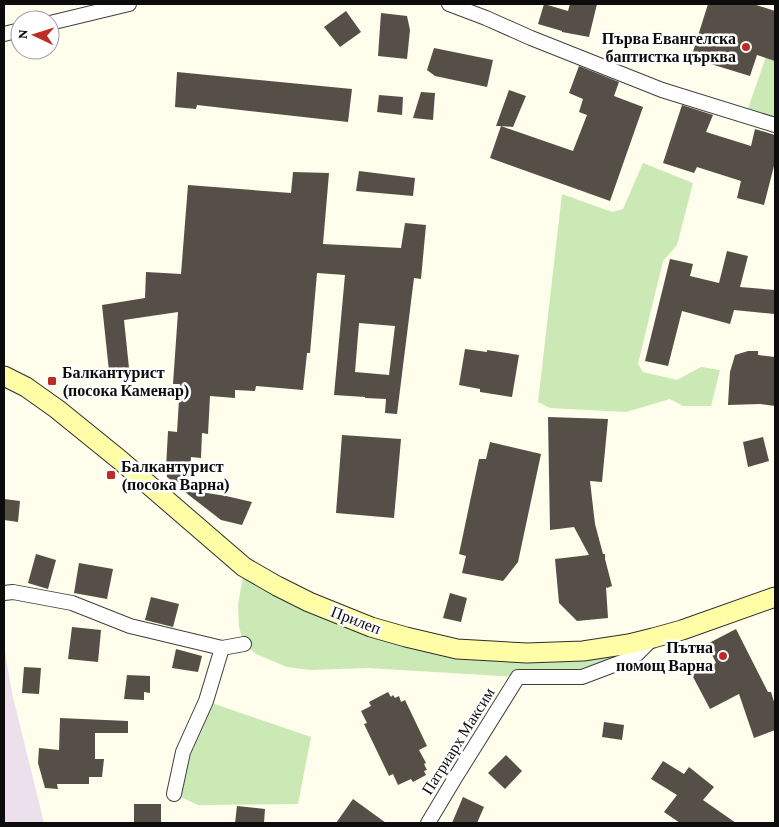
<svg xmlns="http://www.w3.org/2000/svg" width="779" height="827" viewBox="0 0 779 827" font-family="'Crimson Pro',serif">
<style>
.industrial{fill:#ebe0eb}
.green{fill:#cbe9b5}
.building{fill:#554f48;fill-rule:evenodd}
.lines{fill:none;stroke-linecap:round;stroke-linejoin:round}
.street-casing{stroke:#3f3f3f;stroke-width:16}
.secondary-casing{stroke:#2e2e2e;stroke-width:21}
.street{stroke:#fff;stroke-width:14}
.secondary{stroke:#fffea6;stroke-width:19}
.poi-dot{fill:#bd2c24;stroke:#fff;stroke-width:2}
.labels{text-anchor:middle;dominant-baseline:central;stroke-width:5;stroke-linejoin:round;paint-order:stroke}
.poi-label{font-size:16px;font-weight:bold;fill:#0c0c0c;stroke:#fff;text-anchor:end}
.street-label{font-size:16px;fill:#0c0c0c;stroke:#fff}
</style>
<rect width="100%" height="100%" fill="#fffdeb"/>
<polygon class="industrial" points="4,646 12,693 44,823 4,823"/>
<g class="green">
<polygon points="775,30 775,118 748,109"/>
<polygon points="643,163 693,183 677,245 663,261 638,364 643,372 677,380 701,367 720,370 711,406 683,406 670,399 626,412 550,408 538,402 562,194 612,212 623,209"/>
<polygon points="243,576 293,602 376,638 457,655 629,650 632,654 582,677 518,677 368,668 311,670 287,667 256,654 244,644 239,627 238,605"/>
<polygon points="206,701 311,737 298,804 198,805 174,794"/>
</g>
<g class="building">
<polygon points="544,4 568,11 570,4 597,4 589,37 562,32 562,31 538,24"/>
<polygon points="708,4 753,4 775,11 775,61 757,55 750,76 691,58"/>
<polygon points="346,11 361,32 340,47 324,27"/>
<polygon points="381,13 407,16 410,30 407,59 378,56"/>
<polygon points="434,48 493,60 487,87 435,76 427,70"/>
<polygon points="579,66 619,82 614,96 643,107 610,201 490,158 501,126 496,126 509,90 526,96 513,127 501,126 573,151 587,115 579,112 583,99 569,93"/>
<polygon points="177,72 352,89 348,122 197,105 196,109 175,107"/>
<polygon points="421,92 435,93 433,120 413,118"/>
<polygon points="379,95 403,97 402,115 377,112"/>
<polygon points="682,105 713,115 706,132 751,146 755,129 775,135 775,162 764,205 737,198 741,181 697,167 694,173 663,163"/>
<polygon points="359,171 415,178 413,196 356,191"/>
<path d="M 293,172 L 329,173 L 323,244 L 401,248 L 405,223 L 426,225 L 421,279 L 414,278 L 397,414 L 385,413 L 386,399 L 365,398 L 365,397 L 334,395 L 345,275 L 317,273 L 310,353 L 307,353 L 303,390 L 256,386 L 255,391 L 235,390 L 235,398 L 210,396 L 208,434 L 202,433 L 201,458 L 191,457 L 189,483 L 172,481 L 167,477 L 166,468 L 168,431 L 177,432 L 180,384 L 173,384 L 178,312 L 124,320 L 129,368 L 109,371 L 102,305 L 145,298 L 146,272 L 181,274 L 188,185 L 291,193 ZM 359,323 L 395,326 L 389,375 L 355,372 Z"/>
<polygon points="727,251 748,256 740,287 775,290 775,314 734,310 730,324 682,311 668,366 645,361 670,259 693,264 690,276 719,283"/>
<polygon points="465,349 487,352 487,350 519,355 512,397 480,392 480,389 459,385"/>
<polygon points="748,351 758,351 758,355 775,357 775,406 760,404 728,405 730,372 735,355"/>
<polygon points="548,417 608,419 602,482 590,481 595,524 603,554 605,554 605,559 612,586 607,588 606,587 608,618 577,621 559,603 555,559 589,555 574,527 550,530"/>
<polygon points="342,435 401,439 394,518 336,513"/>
<polygon points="763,437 769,461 748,467 743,442"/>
<polygon points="490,442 541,454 518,562 503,581 462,573 466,556 459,554 479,459 486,459"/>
<polygon points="181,489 226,496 252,502 242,525 221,520"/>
<polygon points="4,499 20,501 18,522 4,520"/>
<polygon points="36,554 56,560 48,589 28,583"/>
<polygon points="79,563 113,569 107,599 74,593"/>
<polygon points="450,593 467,598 461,622 443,618"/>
<polygon points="151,597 179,604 173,627 145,620"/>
<polygon points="72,627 101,630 98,662 68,659"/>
<polygon points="736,629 768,692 771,692 775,705 775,730 754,738 739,694 710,709 692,675 716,663 707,644"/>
<polygon points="176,649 202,656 198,672 172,668"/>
<polygon points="24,667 41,668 39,694 22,693"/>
<polygon points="127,675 150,676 150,693 144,692 144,700 124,699"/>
<polygon points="388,692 391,697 393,695 395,698 399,696 401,702 405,700 427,746 419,750 426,763 424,764 427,770 424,771 426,775 413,782 411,779 398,785 393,774 389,776 364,724 367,723 361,711 371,706 369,702"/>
<polygon points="60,718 128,721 128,733 95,733 95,759 104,759 102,777 89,777 89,784 57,784 58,789 45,788 38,763 39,748 59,750"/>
<polygon points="604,722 624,725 622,740 602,737"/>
<polygon points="506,755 522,771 505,789 488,773"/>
<polygon points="663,761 684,774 689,767 714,787 703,800 736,823 680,823 664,812 677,795 651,779"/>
<polygon points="463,797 484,807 477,823 452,823"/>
<polygon points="353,799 386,823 336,823"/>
<rect x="134" y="804" width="27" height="19"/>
<polygon points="237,806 265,809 264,823 235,823"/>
</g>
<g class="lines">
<defs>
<g id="street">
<polyline points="449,4 486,18 531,38 662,90 775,125"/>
<polyline points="50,23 129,4"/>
<polyline points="4,34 20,30"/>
<polyline points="4,593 13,592 72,603 130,626 222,648 244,644"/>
<polyline points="174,794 183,752 206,701 222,648"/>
<polyline points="428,823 455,778 518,677 582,677 627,660 637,654 653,638"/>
</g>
<polyline id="secondary" points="4,376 26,387 57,409 120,460 244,567 277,586 309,602 371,627 406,637 457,649 527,653 583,651 629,644 653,638 682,630 775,597"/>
</defs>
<use href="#street" class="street-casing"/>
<use href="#secondary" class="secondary-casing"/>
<use href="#street" class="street"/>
<use href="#secondary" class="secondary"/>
</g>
<g class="poi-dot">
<circle cx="746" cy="47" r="5"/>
<rect x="47" y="376" width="10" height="10" rx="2.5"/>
<rect x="106" y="470" width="10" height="10" rx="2.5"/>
<circle cx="723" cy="656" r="5"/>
</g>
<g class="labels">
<g class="poi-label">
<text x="736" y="38">Първа Евангелска<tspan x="736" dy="18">баптистка църква</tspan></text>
<text x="62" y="372" text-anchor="start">Балкантурист<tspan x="62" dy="18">(посока Каменар)</tspan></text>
<text x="121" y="466" text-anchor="start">Балкантурист<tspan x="121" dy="18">(посока Варна)</tspan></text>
<text x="713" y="647">Пътна<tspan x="713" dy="18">помощ Варна</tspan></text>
</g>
<g class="street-label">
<text transform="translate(356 620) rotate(21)">Прилеп</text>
<text transform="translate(458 741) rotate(-58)">Патриарх Максим</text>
</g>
</g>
<rect width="779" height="827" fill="none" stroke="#0c0c0c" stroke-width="10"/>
<g transform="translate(35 35) rotate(274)"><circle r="24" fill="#ffffff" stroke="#9e9e9e"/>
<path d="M0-4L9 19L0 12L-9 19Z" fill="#bd2c24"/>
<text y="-8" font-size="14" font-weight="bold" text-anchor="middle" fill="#0c0c0c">N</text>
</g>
</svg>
